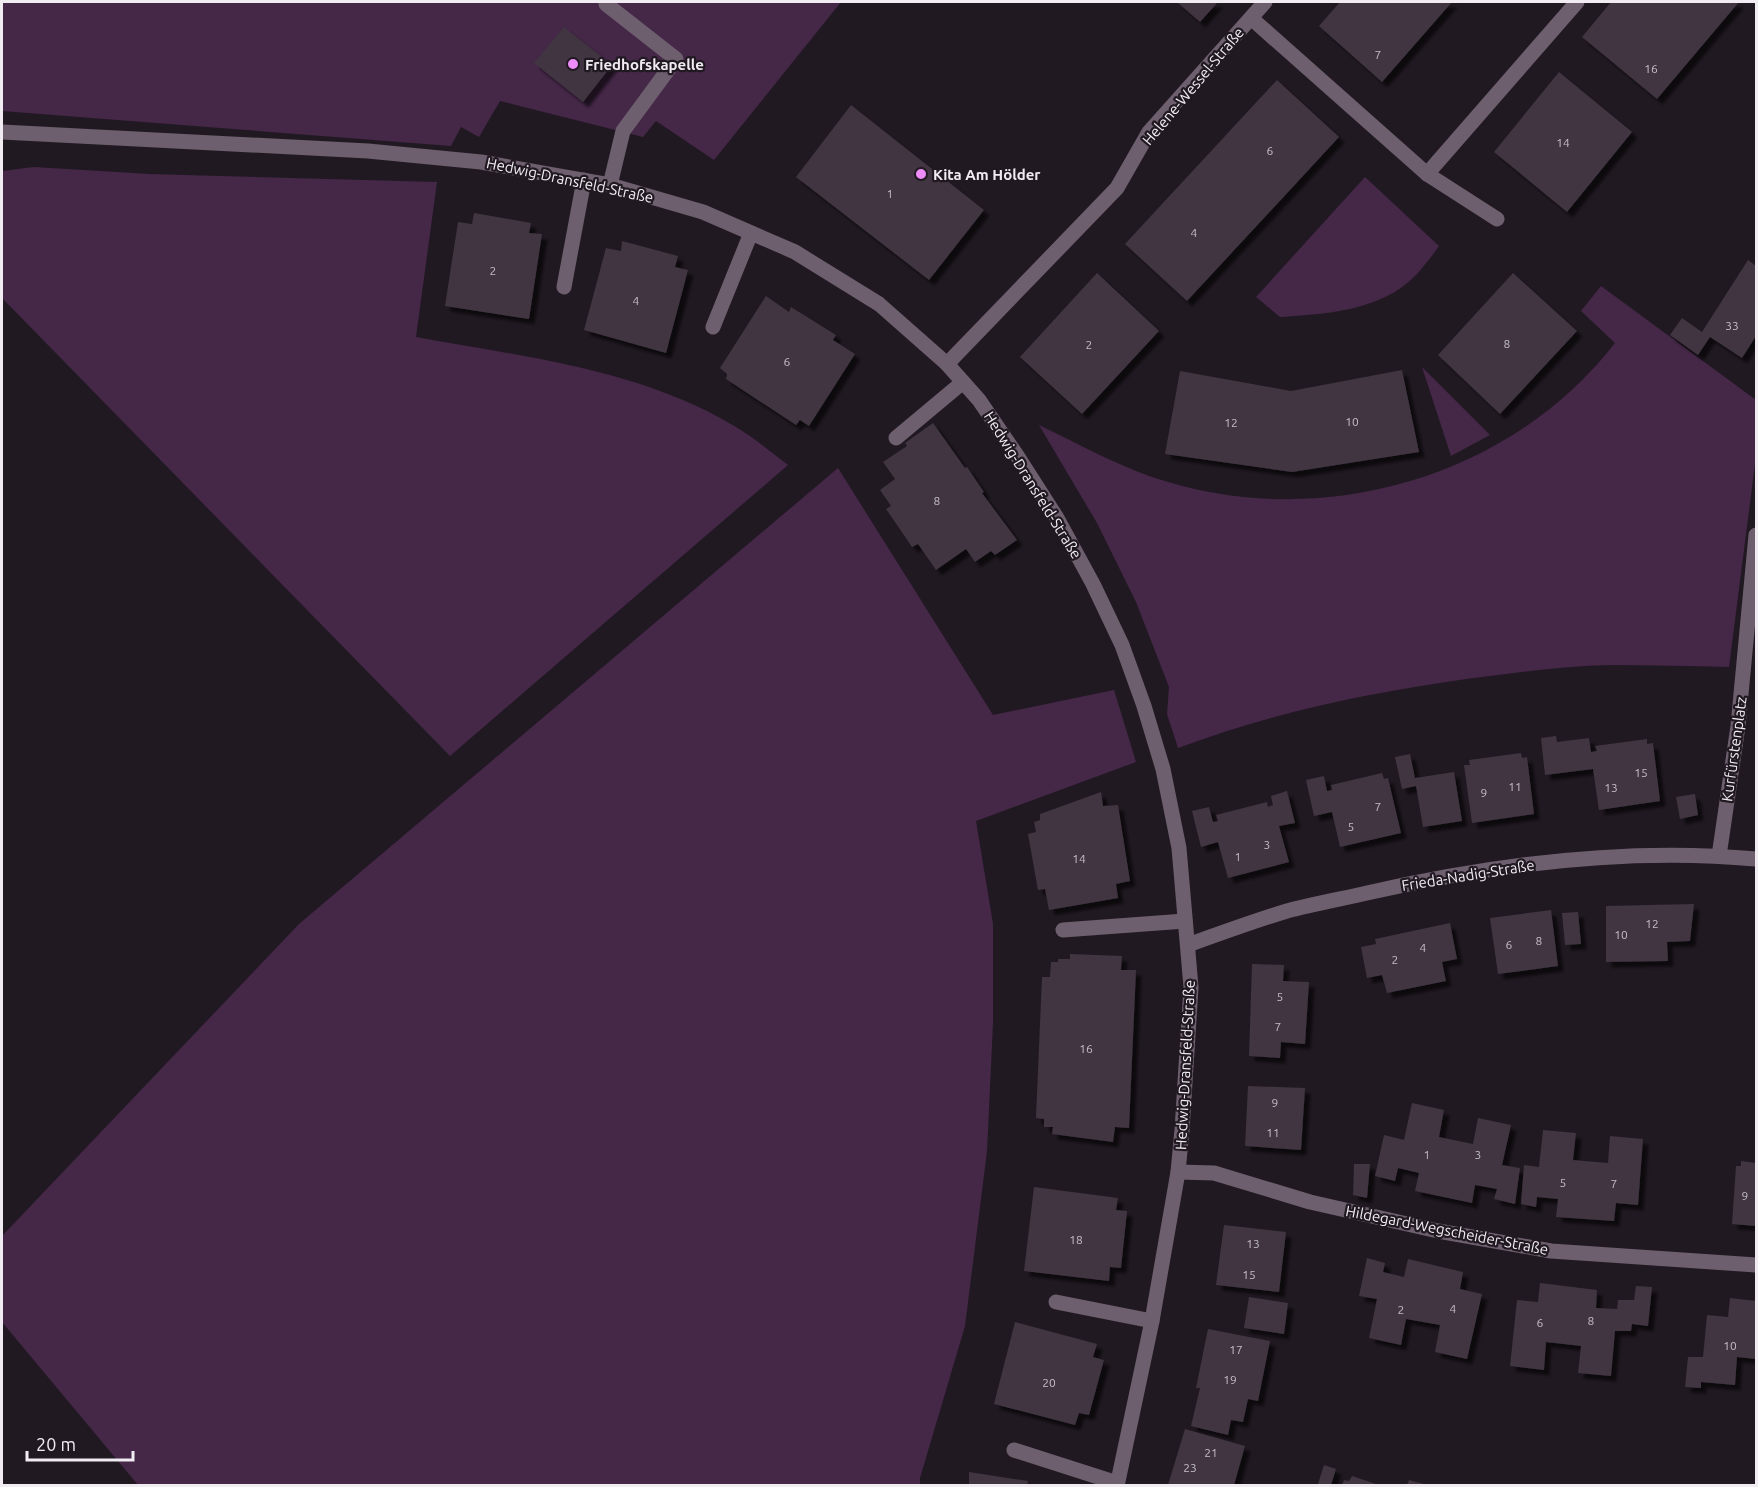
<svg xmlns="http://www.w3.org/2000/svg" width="1758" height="1487" viewBox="0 0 1758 1487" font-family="Ubuntu,sans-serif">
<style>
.green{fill:#452748}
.building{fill:#3f3540;filter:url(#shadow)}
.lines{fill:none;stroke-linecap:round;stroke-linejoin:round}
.lane{stroke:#6e5f6f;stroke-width:15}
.street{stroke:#6e5f6f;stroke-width:15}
.poi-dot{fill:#ee8cf8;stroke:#211922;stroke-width:2}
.labels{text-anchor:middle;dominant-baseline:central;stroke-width:4.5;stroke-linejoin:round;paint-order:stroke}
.number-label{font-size:12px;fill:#c4bec6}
.poi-label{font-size:15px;font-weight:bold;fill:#f1ebf2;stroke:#211922;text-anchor:start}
.street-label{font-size:15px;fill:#f1ebf2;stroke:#211922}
</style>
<defs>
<filter id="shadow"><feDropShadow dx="5.5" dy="5.5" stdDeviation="1.5" flood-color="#0009"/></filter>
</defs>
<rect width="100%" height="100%" fill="#211922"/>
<g class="green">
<polygon points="2,2 841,2 714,160 656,121 643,137 500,101 479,137 461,127 451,146 2,111"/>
<path d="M 34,167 L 149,174 L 437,182 L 416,337 C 525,357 640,369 736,427 C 754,438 771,452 788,465 L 450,756 L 2,298 L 2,171 Z"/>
<path d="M 1365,177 L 1439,246 C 1432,256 1424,266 1416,275 C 1382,311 1325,314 1280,317 L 1256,297 Z"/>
<path d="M 1601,286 L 1756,400 L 1756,456 L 1729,667 C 1690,666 1650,665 1611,665 C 1562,666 1514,673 1466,679 C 1367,693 1271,713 1178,748 L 1167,714 L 1169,687 L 1136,602 L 1097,523 L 1039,425 C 1081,445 1123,469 1168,482 C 1328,530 1512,476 1615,343 L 1581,311 Z"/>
<polygon points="1422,367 1490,435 1451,456"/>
<polygon points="838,468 993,715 1114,690 1136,762 976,821 993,924 993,1023 987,1151 965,1326 920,1478 920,1485 138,1485 2,1322 2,1236 299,924"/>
</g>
<g class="building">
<polygon points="1177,2 1218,2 1200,22"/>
<polygon points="1340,2 1452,2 1382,82 1319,26"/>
<polygon points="1611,2 1739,2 1657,99 1582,37"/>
<polygon points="564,27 612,65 583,102 534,63"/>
<polygon points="1559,72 1632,132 1567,212 1494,152"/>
<polygon points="1277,80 1339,137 1187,301 1125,244"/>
<polygon points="851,105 984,210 929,280 796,177"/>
<polygon points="474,213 531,223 529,233 542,234 529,319 445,306 458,222 472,224"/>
<polygon points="622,241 678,256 675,267 688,270 666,353 584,330 606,248 621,251"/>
<polygon points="1748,260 1756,266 1756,336 1742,358 1710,337 1698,355 1670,335 1682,318 1702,332"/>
<polygon points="1097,273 1159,331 1082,414 1020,357"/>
<polygon points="1513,273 1577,331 1500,414 1438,355"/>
<polygon points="766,296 789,312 791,307 836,335 833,340 855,354 809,426 800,420 796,425 726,379 727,374 720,368"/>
<polygon points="1402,370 1419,452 1292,472 1165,454 1180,371 1291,391"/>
<polygon points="933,423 965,468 967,467 984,492 982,493 1017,540 995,555 991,551 975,562 966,549 936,570 918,544 912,547 886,509 891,506 880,490 895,479 883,462 907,446 905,443"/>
<polygon points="1556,736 1557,742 1589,738 1591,752 1597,751 1595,746 1647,739 1647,744 1653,743 1660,801 1599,810 1593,769 1545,775 1541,738"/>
<polygon points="1521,753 1522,758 1527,757 1534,814 1472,823 1464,765 1470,765 1469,760"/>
<polygon points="1410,754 1415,778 1454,772 1462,821 1423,827 1416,786 1402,789 1395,757"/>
<polygon points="1382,773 1384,779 1388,778 1401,833 1340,847 1332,812 1314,816 1306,780 1324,776 1327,791 1332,790 1331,785"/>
<polygon points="1287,791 1295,823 1279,826 1289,862 1228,878 1218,842 1201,847 1192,811 1209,807 1213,822 1218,821 1216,815 1267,802 1268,807 1273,805 1271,796"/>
<polygon points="1101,792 1103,806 1118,805 1130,881 1116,884 1118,898 1049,910 1045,889 1038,890 1028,834 1036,832 1034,822 1040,820 1040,814"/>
<polygon points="1695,794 1698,815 1680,819 1676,797"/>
<polygon points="1694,904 1690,941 1667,942 1668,961 1606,962 1606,906"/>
<polygon points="1551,910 1558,966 1498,974 1490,918"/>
<polygon points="1578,912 1581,944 1565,945 1562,913"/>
<polygon points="1450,923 1457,959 1442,962 1446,981 1387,993 1382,975 1367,978 1361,947 1376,944 1375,939"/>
<polygon points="1070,954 1122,956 1121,970 1136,970 1129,1128 1115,1127 1113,1142 1052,1134 1053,1127 1044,1127 1044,1119 1036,1118 1042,977 1050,977 1051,962 1058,962 1058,959 1070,959"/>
<polygon points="1252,964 1284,965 1283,981 1309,982 1305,1044 1281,1042 1280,1058 1249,1056"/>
<polygon points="1248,1086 1305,1088 1301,1150 1245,1146"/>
<polygon points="1412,1103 1444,1110 1439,1137 1473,1144 1478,1118 1511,1125 1502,1165 1520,1168 1515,1204 1494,1199 1497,1189 1475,1185 1472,1203 1415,1191 1419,1173 1398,1168 1395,1181 1375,1176 1384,1135 1404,1140"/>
<polygon points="1543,1130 1576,1133 1573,1160 1608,1163 1610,1136 1643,1139 1638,1205 1616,1203 1614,1221 1556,1217 1558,1199 1537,1197 1536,1207 1521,1204 1524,1165 1539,1167"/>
<polygon points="1741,1161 1756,1163 1756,1226 1732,1224 1736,1166 1741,1166"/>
<polygon points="1354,1164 1370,1164 1367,1198 1353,1195"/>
<polygon points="1034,1187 1118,1198 1116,1210 1127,1211 1121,1268 1110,1267 1109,1281 1024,1271"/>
<polygon points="1224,1225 1286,1232 1279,1292 1216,1285"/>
<polygon points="1367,1258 1385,1263 1383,1272 1404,1277 1408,1259 1463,1272 1460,1289 1482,1294 1467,1359 1435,1352 1440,1325 1406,1319 1401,1345 1369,1338 1377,1299 1359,1296"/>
<polygon points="1540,1283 1597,1290 1596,1308 1617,1309 1618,1300 1634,1300 1636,1286 1652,1287 1648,1326 1632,1324 1631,1331 1615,1331 1611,1376 1578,1373 1581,1346 1546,1342 1544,1370 1510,1366 1517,1300 1538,1302"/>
<polygon points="1249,1297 1288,1303 1284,1334 1244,1328"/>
<polygon points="1730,1298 1756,1301 1756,1359 1737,1357 1735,1385 1701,1382 1701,1388 1685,1387 1688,1357 1703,1357 1707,1315 1728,1317"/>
<polygon points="1015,1322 1097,1344 1093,1357 1104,1360 1089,1415 1079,1413 1075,1425 994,1404"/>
<polygon points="1208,1329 1270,1341 1258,1401 1248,1399 1243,1422 1231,1420 1228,1435 1191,1426 1200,1388 1196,1388"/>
<polygon points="1185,1429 1245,1446 1234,1485 1168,1485"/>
<polygon points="1324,1465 1336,1469 1331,1485 1318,1484"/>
<polygon points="969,1472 1028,1481 1027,1485 969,1485"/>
<polygon points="1352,1476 1379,1485 1342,1485 1344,1480 1349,1481"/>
<polygon points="1409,1480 1424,1484 1423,1485 1407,1485"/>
</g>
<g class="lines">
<g class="lane">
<polyline points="608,2 606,4 676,59 623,131 610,185"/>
<polyline points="1427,174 1577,2"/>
<polyline points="564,287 584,180"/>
<polyline points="713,327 751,233"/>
<polyline points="896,438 963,382"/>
<polyline points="1063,930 1185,921"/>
<polyline points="1056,1302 1152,1321"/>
<polyline points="1014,1450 1117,1483"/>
</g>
<g class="street">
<polyline points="1251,18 1427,174 1497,219"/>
<polyline points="2,132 368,151 481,162 610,185 703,212 795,252 879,304 947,364 979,400 1018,457 1057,518 1093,584 1122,645 1144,706 1163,769 1179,848 1191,987 1182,1130 1178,1172 1152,1321 1117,1486"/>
<polyline points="947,364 1117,188 1149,132 1265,2"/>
<polyline points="1719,856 1738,726 1756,535"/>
<path d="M 1188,945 C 1221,933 1254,921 1287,911 C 1313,904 1341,899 1367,893 C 1494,864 1627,847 1756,859"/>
<polyline points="1178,1172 1214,1173 1310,1202 1438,1231 1551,1251 1756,1265"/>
</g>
</g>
<g class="poi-dot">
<circle cx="573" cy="64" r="6"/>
<circle cx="921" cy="174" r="6"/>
</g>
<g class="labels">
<g class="number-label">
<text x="1378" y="54">7</text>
<text x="1651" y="68">16</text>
<text x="1563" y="142">14</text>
<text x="1270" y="150">6</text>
<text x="890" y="193">1</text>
<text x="1194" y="232">4</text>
<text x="493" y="270">2</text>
<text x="636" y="300">4</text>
<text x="1732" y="325">33</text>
<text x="1507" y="343">8</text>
<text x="1089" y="344">2</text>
<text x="787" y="361">6</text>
<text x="1352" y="421">10</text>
<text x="1231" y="422">12</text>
<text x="937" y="500">8</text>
<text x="1641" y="772">15</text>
<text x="1515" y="786">11</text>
<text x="1611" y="787">13</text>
<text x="1484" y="792">9</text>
<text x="1378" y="806">7</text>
<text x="1351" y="826">5</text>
<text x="1267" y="844">3</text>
<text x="1238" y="856">1</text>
<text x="1079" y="858">14</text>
<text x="1652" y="923">12</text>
<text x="1621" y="934">10</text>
<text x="1539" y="940">8</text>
<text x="1509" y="944">6</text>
<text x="1423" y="947">4</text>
<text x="1395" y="959">2</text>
<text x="1280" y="996">5</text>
<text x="1278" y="1026">7</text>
<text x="1086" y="1048">16</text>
<text x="1275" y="1102">9</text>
<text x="1273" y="1132">11</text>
<text x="1427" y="1154">1</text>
<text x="1478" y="1154">3</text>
<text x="1563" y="1182">5</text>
<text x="1614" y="1183">7</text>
<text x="1745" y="1195">9</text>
<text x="1076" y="1239">18</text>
<text x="1253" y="1243">13</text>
<text x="1249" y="1274">15</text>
<text x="1453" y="1308">4</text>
<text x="1401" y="1309">2</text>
<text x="1591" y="1320">8</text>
<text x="1540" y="1322">6</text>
<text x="1730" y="1345">10</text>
<text x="1236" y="1349">17</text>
<text x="1230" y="1379">19</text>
<text x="1049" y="1382">20</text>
<text x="1211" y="1452">21</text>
<text x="1190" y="1467">23</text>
</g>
<g class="poi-label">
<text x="585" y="64">Friedhofskapelle</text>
<text x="933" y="174">Kita Am Hölder</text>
</g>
<g class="street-label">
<text transform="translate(1193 86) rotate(-50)">Helene-Wessel-Straße</text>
<text transform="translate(570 180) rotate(12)">Hedwig-Dransfeld-Straße</text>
<text transform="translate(1033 485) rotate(58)">Hedwig-Dransfeld-Straße</text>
<text transform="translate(1734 749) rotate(-82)">Kurfürstenplatz</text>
<text transform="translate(1468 875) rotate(-9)">Frieda-Nadig-Straße</text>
<text transform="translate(1185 1065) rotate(-87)">Hedwig-Dransfeld-Straße</text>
<text transform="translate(1447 1230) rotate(11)">Hildegard-Wegscheider-Straße</text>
</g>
</g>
<rect width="1758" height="1487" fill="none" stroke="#f1ebf2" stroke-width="6"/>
<path d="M27 1451v9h106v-9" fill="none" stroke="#f1ebf2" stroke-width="3"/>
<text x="36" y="1451" font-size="18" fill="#f1ebf2" stroke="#211922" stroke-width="4.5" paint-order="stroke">20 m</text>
</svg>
